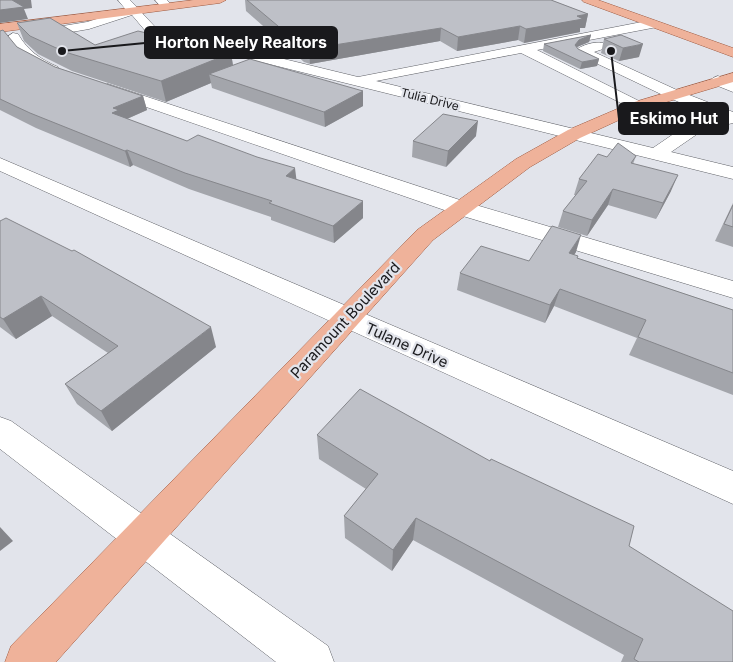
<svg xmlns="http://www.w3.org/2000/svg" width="733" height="662" viewBox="0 0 733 662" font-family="Inter,sans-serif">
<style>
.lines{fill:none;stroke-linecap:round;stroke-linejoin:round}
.minor-casing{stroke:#606268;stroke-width:1}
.major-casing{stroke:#9e5b42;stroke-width:1}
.minor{fill:#fff;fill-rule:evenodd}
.major{fill:#efb29a;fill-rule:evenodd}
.wall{fill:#a3a5ab}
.shaded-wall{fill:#85868b}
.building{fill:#bec0c7;stroke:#85868b}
.labels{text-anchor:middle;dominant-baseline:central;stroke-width:4.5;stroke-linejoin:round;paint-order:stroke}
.far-street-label{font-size:12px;fill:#19191c;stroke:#e2e4eb}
.street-label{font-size:15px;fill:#19191c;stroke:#e2e4eb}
.leader{fill:none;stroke:#19191c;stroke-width:2}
.callout-dot{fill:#19191c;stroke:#e2e4eb;stroke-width:2}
.callout{fill:#19191c;stroke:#19191c;stroke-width:2}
.callout-label{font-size:16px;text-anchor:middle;font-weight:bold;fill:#fff}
</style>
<rect width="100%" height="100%" fill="#e2e4eb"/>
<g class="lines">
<defs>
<g id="minor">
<path d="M 118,0 L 130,0 L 156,28 L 358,77 L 652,20 L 656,21 L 658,24 L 656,27 L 652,28 L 537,50 L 643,103 L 645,106 L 643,109 L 637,111 L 521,53 L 376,81 L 653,148 L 691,122 L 715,117 L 667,97 L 577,54 L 575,51 C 581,45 595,41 603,43 L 605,46 L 603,49 L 594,52 L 679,91 L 733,112 L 733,123 L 703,130 L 671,152 L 733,167 L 733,179 L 148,34 L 132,15 L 89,29 L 31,39 L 25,35 L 26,32 L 87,22 L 126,10 Z"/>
<polygon points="155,0 167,0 173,7 171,9 163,9"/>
<path d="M 13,33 L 18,34 C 28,51 40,59 58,67 L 60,70 L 58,73 C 39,78 13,53 7,37 Z"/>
<polygon points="718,76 733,82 733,92 713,84 710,81 713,78"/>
<polygon points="108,84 469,203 733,281 733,298 453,213 103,92 100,89 103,86"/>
<polygon points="0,158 733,471 733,504 0,171"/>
<polygon points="0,417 11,421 328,646 334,662 276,662 0,449"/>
</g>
<g id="major">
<polygon points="194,0 226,0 220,3 0,32 0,24"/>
<polygon points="582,0 598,0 733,48 733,57 584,2"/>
<polygon points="733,73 733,82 643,109 580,138 530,167 433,240 56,662 5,662 11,646 417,230 516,159 568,130 631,103"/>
</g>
</defs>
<use href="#minor" class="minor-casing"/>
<use href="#major" class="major-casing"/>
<use href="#minor" class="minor"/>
<use href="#major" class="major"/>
</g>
<g class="wall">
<polygon points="245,0 551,0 588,14 585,28 580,28 580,32 524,43 518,40 457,51 440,41 310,64 304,62 246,11"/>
<polygon points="17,23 95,45 231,53 233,65 363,91 363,106 325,127 212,88 211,83 166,102 72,71 38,54 24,41"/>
<polygon points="0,31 17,47 55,67 143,96 147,110 127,119 187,141 296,179 363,218 334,243 271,220 271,217 189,189 133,165 130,167 36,128 0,110"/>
<polygon points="591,35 589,42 577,47 578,49 599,59 597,66 580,69 543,51 544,44"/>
<polygon points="621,35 639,57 619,61 601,53 604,39"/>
<polygon points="476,136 446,167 412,157 413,141"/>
<polygon points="636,156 633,164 671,191 656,219 608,205 587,236 558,227 563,211 576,195 574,195 579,179 607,157"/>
<polygon points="733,203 733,247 715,241"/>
<polygon points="0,221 216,347 112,431 77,404 65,384 108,353 52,316 16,339 0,327"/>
<polygon points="576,252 574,255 577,258 733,310 733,395 629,355 637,338 554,306 545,323 457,290 460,273 529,261"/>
<polygon points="317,435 629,546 733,662 621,662 624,655 413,540 392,571 345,538 344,516 366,489 319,459"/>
</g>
<g class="shaded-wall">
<polygon points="10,0 31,0 32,8 24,9 28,19 0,23 0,10"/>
<polygon points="588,14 585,28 580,28 580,32 524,43 526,29 577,16"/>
<polygon points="520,26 518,40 457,51 458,37"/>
<polygon points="441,28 440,41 310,64 309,49"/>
<polygon points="591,35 589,42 577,47 573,52 575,45 579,40"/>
<polygon points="643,44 639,57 619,61 623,48"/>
<polygon points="231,53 234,73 209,74 211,83 166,102 161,81"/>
<polygon points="599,59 597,66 580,69 582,62"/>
<polygon points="363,91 363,106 325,127 324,112"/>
<polygon points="143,96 147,110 122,121 112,113 113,108"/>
<polygon points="478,121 476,136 446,167 448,151"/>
<polygon points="127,150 133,165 130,167 125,151"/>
<polygon points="295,168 297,184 286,176"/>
<polygon points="678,175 671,191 656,219 663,203"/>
<polygon points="613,189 608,205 587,236 592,220"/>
<polygon points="363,201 363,218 334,243 333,226"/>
<polygon points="581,235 576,252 563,271 569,253"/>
<polygon points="560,289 554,306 545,323 550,305"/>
<polygon points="41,296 52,316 16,339 3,319"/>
<polygon points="211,327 216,347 112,431 101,411"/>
<polygon points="416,518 413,540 392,571 393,550"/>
<polygon points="0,527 13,541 0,551"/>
</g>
<g class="building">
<polygon points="0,0 12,0 24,7 0,10"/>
<polygon points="247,0 551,0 588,14 577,16 583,19 526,29 520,26 458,37 441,28 309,49 303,47"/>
<polygon points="50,18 95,45 138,31 231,53 161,81 65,52 30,36 17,23"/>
<polygon points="3,30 17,47 55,67 143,96 113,108 119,110 112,113 187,141 198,135 257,157 295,168 286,176 363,201 333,226 269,203 272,201 185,173 127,150 125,151 30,113 0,99 0,31"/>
<polygon points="591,35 579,40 575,45 578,49 599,59 582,62 544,44"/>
<polygon points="621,35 643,44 623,48 604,39"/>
<polygon points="250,59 363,91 324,112 209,74"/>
<polygon points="443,114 478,121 448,151 413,141"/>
<polygon points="618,143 636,156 631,163 678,175 663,203 613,189 592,220 563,211 587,181 579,179 598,154 607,157"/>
<polygon points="733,205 733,227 724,224"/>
<polygon points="6,218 72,251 74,250 211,327 101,411 65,384 118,346 41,296 3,319 0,317 0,221"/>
<polygon points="552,226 581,235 569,253 578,256 577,258 733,310 733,373 638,337 646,320 560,289 550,305 460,273 481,246 529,261"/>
<polygon points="360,389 490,461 491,459 634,526 629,546 733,611 733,662 639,662 634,659 643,639 416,518 393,550 344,516 378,474 317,435"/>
</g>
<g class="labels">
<g class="far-street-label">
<text transform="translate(430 99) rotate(14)">Tulia Drive</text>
</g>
<g class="street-label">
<text transform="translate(345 320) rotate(-47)">Paramount Boulevard</text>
<text transform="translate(407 345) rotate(24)">Tulane Drive</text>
</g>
</g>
<path class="leader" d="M62 51L145 43M611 51L619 119"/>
<g class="callout-dot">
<circle cx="62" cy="51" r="5"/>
<circle cx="611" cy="51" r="5"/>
</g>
<g class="callout">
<rect x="145" y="27" width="192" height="31" rx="5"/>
<rect x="619" y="103" width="109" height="31" rx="5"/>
</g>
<g class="callout-label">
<text x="241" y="48">Horton Neely Realtors</text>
<text x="674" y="124">Eskimo Hut</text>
</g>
</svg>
